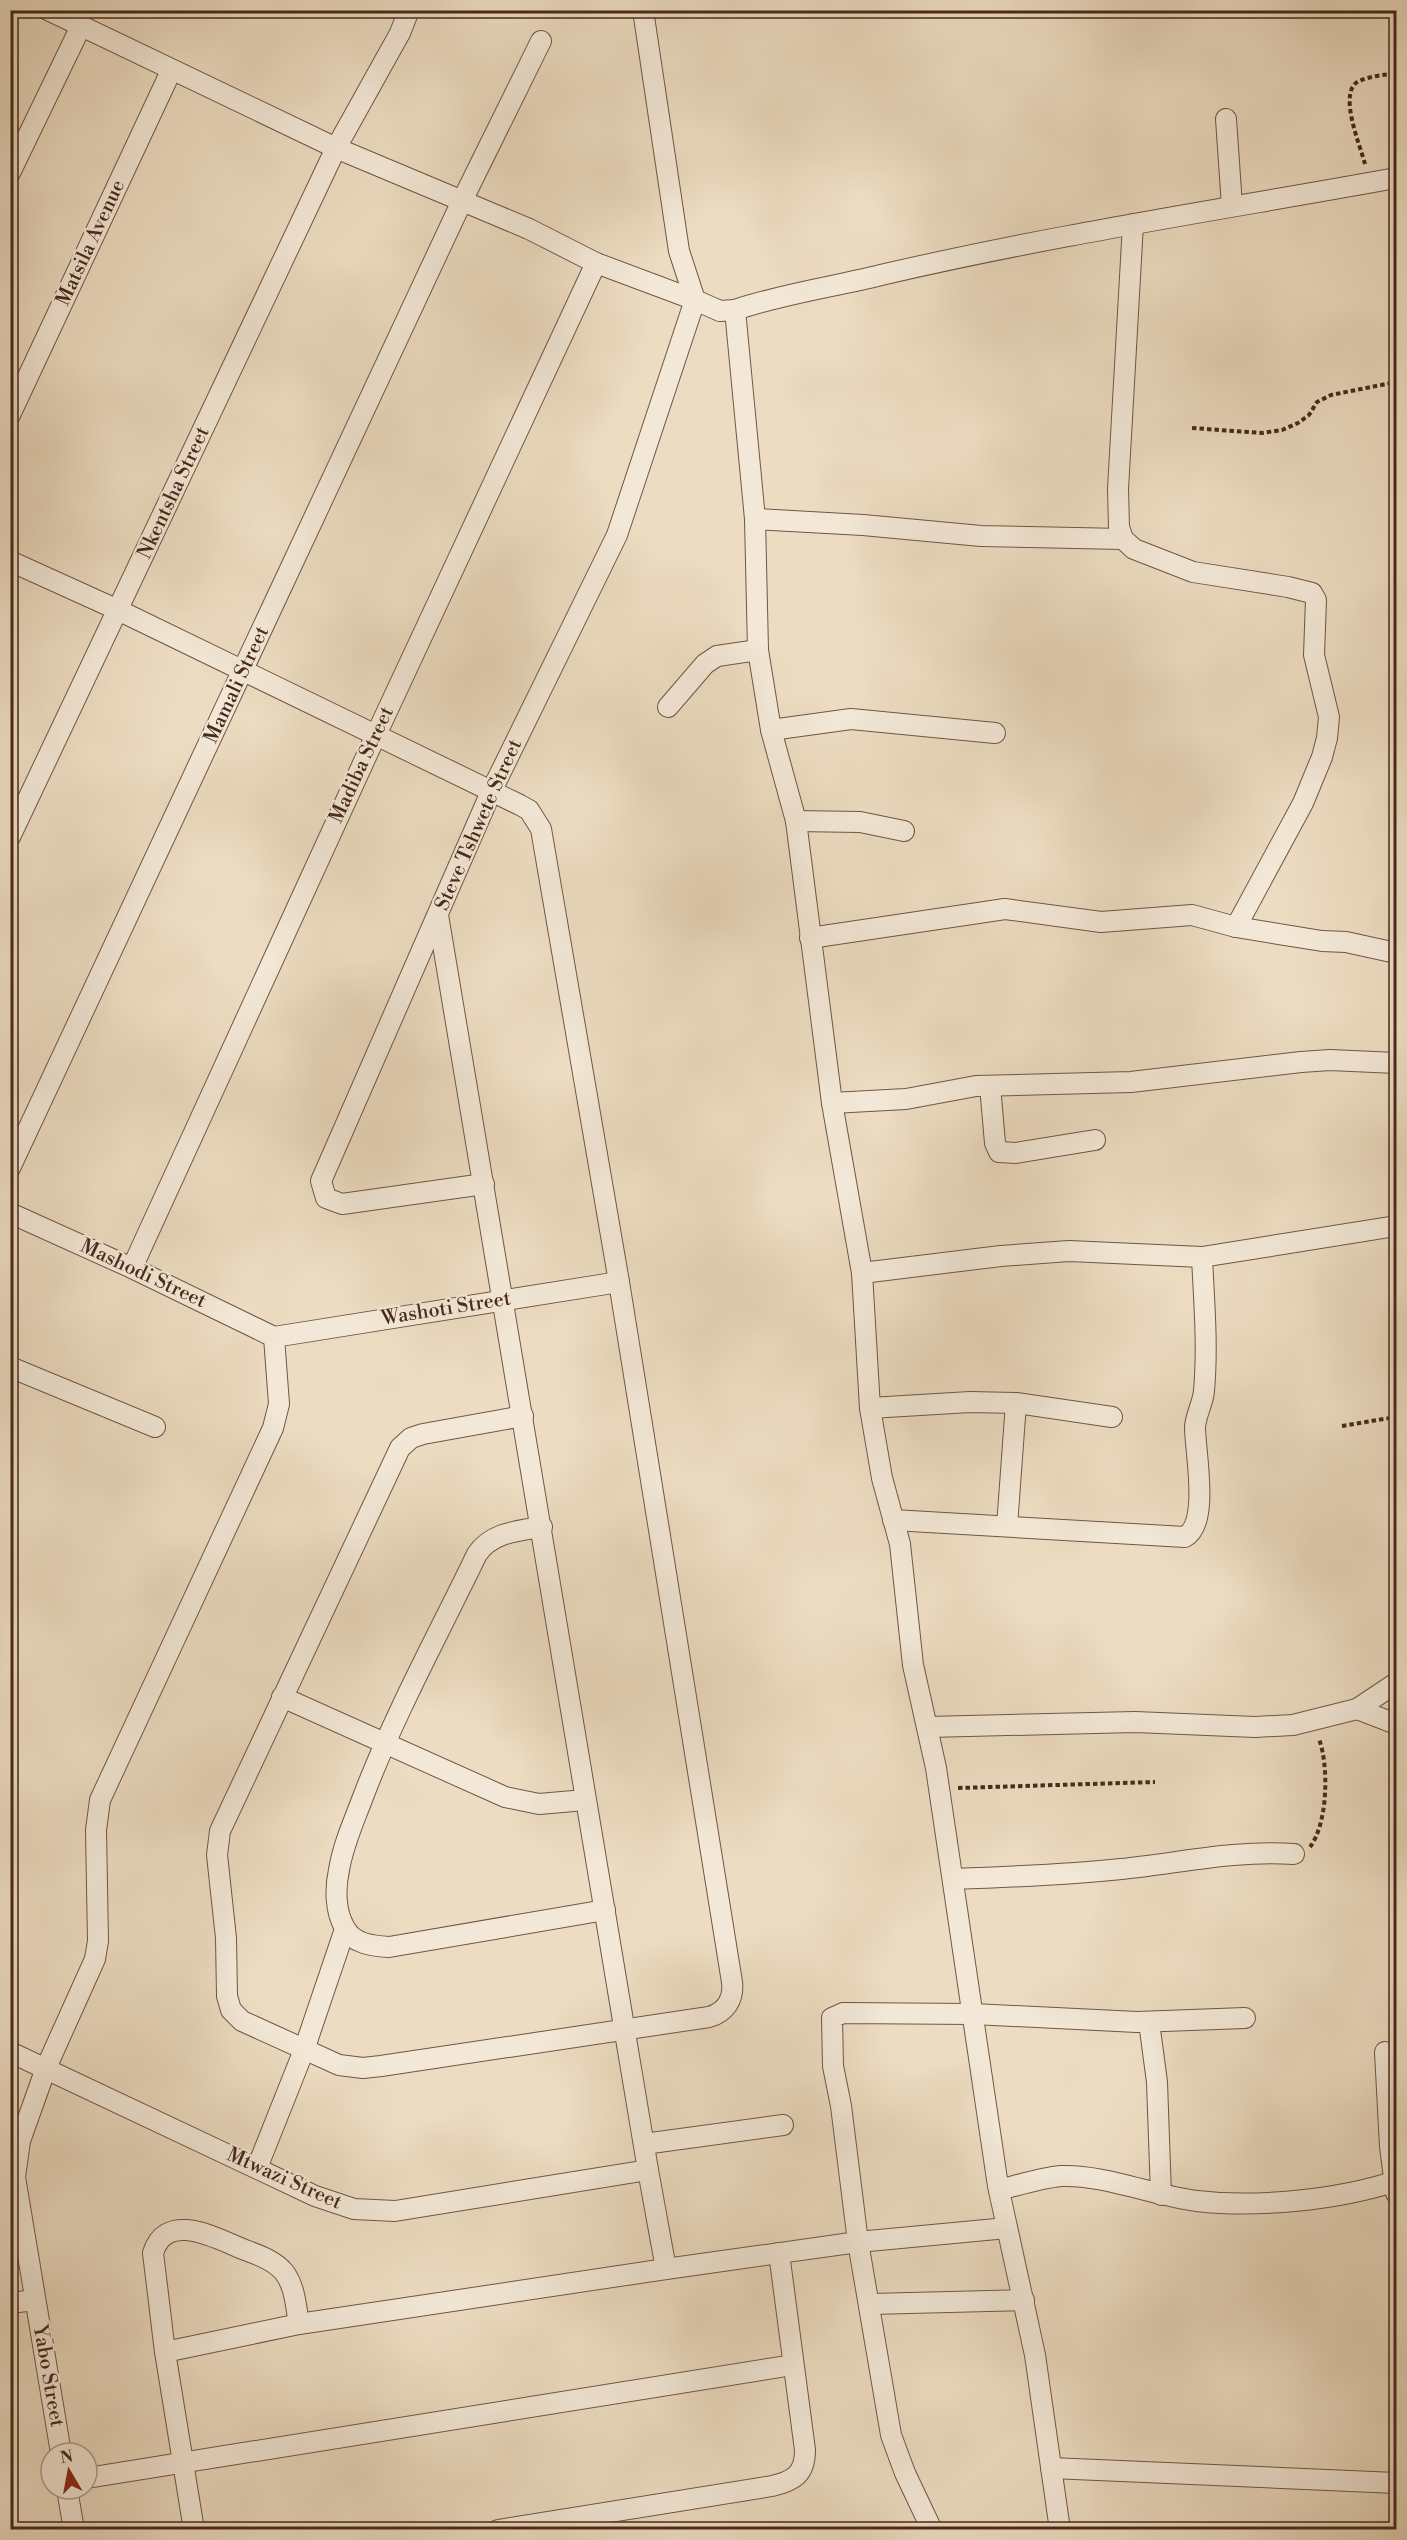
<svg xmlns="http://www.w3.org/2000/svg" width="1407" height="2540" viewBox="0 0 1407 2540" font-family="'Libre Bodoni',serif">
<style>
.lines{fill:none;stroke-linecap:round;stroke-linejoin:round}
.street-casing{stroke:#715644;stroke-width:22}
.path{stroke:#48291a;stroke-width:4;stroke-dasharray:4.5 3;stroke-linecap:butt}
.street{stroke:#f3e8d7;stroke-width:20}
.labels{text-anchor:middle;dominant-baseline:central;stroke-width:4.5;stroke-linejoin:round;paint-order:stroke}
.street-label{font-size:20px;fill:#48291a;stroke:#f3e8d7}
</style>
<rect width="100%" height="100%" fill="#ecdcc1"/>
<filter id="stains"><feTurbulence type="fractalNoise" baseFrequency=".00333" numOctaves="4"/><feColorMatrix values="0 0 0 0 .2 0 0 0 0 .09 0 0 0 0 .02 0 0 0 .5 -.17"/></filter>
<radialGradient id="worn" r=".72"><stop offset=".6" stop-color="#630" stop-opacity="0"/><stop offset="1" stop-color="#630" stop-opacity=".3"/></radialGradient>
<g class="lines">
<defs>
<g id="street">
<polyline points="48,10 336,148 529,229 596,263 695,300 617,535 491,792 321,1181 326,1198 342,1204 484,1184"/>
<polyline points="643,10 679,251 695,300 720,311 735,310 755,519 758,650 771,730 796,821 832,1103 862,1273 870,1408 882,1478 900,1544 913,1665 936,1768 998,2186 1035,2355 1060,2530"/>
<polyline points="1226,119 1232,206"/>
<polyline points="10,173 81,26"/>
<polyline points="1133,224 1118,489 1119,527 1123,539 1134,549 1193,572 1288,587 1312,593 1316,600 1314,655 1329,717 1327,738 1322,757 1303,803 1236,927"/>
<path d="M 735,310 C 782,294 833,287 881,275 C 1052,235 1225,209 1396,178"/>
<polyline points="10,415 171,71"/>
<polyline points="755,519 863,525 981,536 1123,539"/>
<path d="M 10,561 L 118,610 L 520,805 L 529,810 L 541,829 L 619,1282 L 732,1982 C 734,1999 726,2012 709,2017 L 381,2066 L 363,2068 L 339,2065 L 242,2021 L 231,2010 L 227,1996 L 226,1938 L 217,1855 L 220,1831 L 400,1448 L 411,1438 L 423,1434 L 523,1416"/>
<polyline points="668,707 705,664 717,656 758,650"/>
<polyline points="771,730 851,719 995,733"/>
<polyline points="796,821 860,822 904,831"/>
<polyline points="10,837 336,148 400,33 409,10"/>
<polyline points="438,915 648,2170 666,2269"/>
<polyline points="810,938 1005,909 1101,922 1192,915 1236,927 1322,941 1346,942 1396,953"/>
<polyline points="990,1086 995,1143 999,1152 1016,1153 1095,1140"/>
<polyline points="832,1103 906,1099 976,1086 1131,1082 1301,1062 1330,1060 1396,1063"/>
<polyline points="10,1168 462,201 541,41"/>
<polyline points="10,1213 132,1268 274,1337"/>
<polyline points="132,1268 376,735 596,263"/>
<polyline points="862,1273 1001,1256 1069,1251 1202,1257 1396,1226"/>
<polyline points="274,1337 619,1282"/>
<polyline points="10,1367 155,1427"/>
<polyline points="870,1408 970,1402 1016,1403 1112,1417"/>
<path d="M 893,1520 L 1185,1537 C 1210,1523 1195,1452 1195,1427 C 1196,1414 1203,1403 1204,1391 C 1208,1346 1204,1301 1202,1257"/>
<polyline points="1007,1526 1016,1403"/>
<path d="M 542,1527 C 518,1531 492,1532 477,1554 C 438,1635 395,1713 363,1797 C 354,1821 343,1845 339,1870 C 335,1888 335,1912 345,1928 C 353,1944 373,1946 389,1947 L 605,1910"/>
<polyline points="282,1697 505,1797 539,1804 585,1800"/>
<polyline points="1357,1709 1396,1724"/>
<polyline points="928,1727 1135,1722 1255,1727 1293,1725 1357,1709 1396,1683"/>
<path d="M 953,1879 C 1009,1877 1065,1875 1121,1869 C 1180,1863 1234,1850 1294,1854"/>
<polyline points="1149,2022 1157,2082 1161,2195"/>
<polyline points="10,2052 315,2196 354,2209 395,2211 648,2170"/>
<polyline points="1385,2052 1390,2147 1396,2193"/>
<polyline points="644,2144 783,2125"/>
<polyline points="257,2168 304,2050 345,1929"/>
<path d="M 999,2190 C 1019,2185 1040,2178 1061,2176 C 1103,2174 1154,2196 1197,2201 C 1257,2208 1338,2200 1396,2181"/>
<polyline points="10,2303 35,2300"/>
<polyline points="870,2304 1024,2300"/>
<polyline points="165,2352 299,2324 666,2269 858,2242 1007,2228"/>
<polyline points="61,2453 15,2177 20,2141 46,2068 95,1959 98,1941 96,1830 100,1800 273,1428 279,1404 274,1337"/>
<polyline points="1051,2468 1396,2483"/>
<polyline points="87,2478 793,2365"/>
<polyline points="67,2489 74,2530"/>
<path d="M 194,2530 L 165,2352 L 153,2253 C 166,2211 214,2237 240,2248 C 255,2254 273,2259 284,2272 C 295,2286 296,2307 299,2324"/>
<path d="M 498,2530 L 772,2486 C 794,2481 805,2474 805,2450 L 779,2253"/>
<polyline points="932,2530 905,2473 891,2435 858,2242 841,2106 833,2066 832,2018 843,2013 973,2014 1137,2022 1245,2018"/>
</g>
</defs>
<use href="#street" class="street-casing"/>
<g class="path">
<path d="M 1365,164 C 1360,145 1337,91 1359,81 C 1370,76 1385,75 1396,73"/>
<polyline points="1192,428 1262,433 1282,430 1298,423 1309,415 1317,402 1331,395 1396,382"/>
<polyline points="1342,1426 1396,1417"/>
<polyline points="958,1788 1155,1782"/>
<path d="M 1310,1847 C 1328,1823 1329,1766 1319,1739"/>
</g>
<use href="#street" class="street"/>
</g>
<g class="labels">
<g class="street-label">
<text transform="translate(91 243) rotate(-65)">Matsila Avenue</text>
<text transform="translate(174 493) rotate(-65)">Nkentsha Street</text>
<text transform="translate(237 685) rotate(-65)">Mamali Street</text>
<text transform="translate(362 765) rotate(-65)">Madiba Street</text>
<text transform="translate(479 825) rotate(-66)">Steve Tshwete Street</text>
<text transform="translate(143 1274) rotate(25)">Mashodi Street</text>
<text transform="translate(446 1309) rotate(-9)">Washoti Street</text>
<text transform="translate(284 2179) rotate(24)">Mtwazi Street</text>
<text transform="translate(48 2376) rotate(80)">Yabo Street</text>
</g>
</g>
<rect width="1407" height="2540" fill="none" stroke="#ecdcc1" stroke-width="36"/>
<rect x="12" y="12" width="1383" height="2516" fill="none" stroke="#48291a" stroke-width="3"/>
<rect x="18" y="18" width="1371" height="2504" fill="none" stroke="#48291a" stroke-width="1.5"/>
<g transform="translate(69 2471) rotate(350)"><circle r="28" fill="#f3e8d7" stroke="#af9c8b" stroke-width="1.5"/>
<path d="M0-4.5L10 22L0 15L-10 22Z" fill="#8f2418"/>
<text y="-9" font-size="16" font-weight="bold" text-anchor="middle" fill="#48291a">N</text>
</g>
<rect width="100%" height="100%" filter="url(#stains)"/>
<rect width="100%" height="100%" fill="url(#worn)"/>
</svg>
